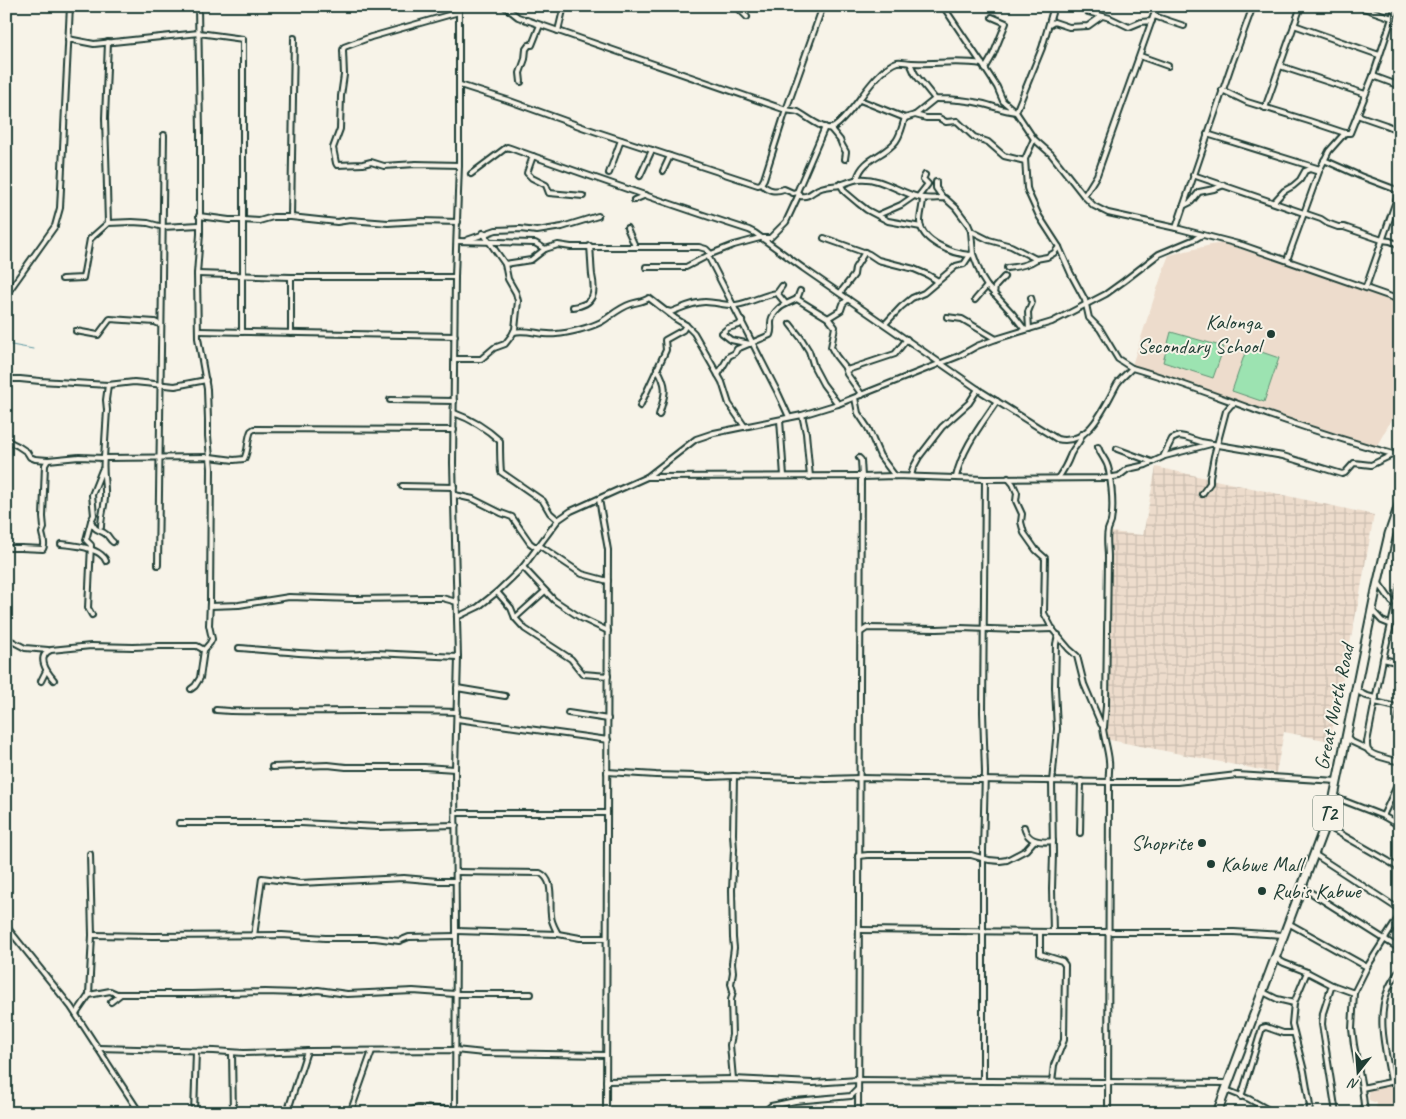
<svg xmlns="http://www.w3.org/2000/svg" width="1406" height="1119" viewBox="0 0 1406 1119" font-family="Caveat,sans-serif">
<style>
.built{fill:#eddccc}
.industrial{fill:url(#industrial-grid)}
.garden{fill:#9ce3b1;stroke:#5e9072}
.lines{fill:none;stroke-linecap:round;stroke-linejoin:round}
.stream{stroke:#629ba5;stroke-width:1}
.street-casing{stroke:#1f3d34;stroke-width:8}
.highway-casing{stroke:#1f3d34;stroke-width:11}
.street{stroke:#f7f3e8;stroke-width:4}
.highway{stroke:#f7f3e8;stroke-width:7}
.poi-dot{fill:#1f3d34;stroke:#f7f3e8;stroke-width:2}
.labels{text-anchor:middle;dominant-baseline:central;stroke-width:4;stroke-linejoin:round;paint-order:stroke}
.shield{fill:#f7f3e8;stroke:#60746a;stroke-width:1}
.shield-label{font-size:20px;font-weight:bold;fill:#1f3d34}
.poi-label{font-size:21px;fill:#1f3d34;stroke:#f7f3e8;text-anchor:end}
.street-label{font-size:21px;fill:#1f3d34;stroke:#f7f3e8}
</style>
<defs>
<pattern id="industrial-grid" width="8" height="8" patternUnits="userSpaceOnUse" patternTransform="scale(1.25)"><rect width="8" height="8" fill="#eddccc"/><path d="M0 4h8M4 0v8" fill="none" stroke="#cbbeb0"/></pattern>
</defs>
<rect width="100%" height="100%" fill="#f7f3e8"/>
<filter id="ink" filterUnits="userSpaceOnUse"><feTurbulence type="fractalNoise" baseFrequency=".02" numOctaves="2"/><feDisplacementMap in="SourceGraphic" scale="10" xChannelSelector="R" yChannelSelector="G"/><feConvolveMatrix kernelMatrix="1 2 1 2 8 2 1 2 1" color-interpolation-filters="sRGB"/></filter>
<g filter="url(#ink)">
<g class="built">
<polygon points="1223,243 1337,281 1400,303 1400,405 1376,447 1132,365 1165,265 1169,255 1211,245"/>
<polygon points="1400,1082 1400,1113 1375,1113 1377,1103 1369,1100 1368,1090 1371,1087"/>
</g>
<polygon class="industrial" points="1156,467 1374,515 1359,599 1330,741 1284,732 1276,773 1105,739 1109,532 1143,535"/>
<g class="garden">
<polygon points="1171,332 1224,347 1213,378 1163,362"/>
<polygon points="1247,347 1279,358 1264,402 1232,391"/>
</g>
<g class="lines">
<polyline class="stream" points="6,344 33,349"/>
<defs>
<g id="street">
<path d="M 504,6 L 518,17 L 786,110 C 790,111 794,111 798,112 C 806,116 824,131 832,128 C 839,126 857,103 861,97 C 869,86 884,66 897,62 C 901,61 907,63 912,63 C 935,64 959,60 982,64"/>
<polyline points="738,6 738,8 747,17"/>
<polyline points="943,6 982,64 997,87 1003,101 1016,112 1034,139 1051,154 1084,196 1094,206 1108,213 1176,228 1242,245 1400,300"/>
<polyline points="1071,6 1085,9 1088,12 1110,18 1129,27 1141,22 1152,21"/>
<polyline points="1358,6 1392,18"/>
<polyline points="655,8 656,6"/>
<polyline points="635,9 636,6"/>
<polyline points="1154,16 1184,26"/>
<polyline points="1049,25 1054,22 1069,27 1088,26 1102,16"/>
<polyline points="1294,25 1379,55"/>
<polyline points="558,31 564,6"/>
<polyline points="68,39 94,44 199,33 243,39 243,275"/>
<polyline points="108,42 105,118 108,223"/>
<polyline points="1140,56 1168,66"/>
<path d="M 910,63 L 915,74 L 935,99 C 952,99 968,100 984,104 C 995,107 1005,111 1016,112 L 1042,48 L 1054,6"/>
<polyline points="1280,66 1365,94"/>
<polyline points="985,69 993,55 1006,23 992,17"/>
<polyline points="1373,76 1400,86"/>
<polyline points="521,82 520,73 525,59 526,49 529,45 532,45 540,25"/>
<polyline points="460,85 507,100 585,128 758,185 761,184 764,179 786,110 823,6"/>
<polyline points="1222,90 1247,102 1309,121 1345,133 1350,133 1373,76 1396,6"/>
<polyline points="860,100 905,118 915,115 935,99"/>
<polyline points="1265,108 1301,6"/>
<polyline points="915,115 926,118 939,118 946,122 957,121 974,137 988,142 1004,156 1025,161"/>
<polyline points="1357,115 1386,125 1400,131"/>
<polyline points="830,128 840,140 842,145 846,152 845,159"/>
<polyline points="1207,134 1320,169 1287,260"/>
<polyline points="1034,139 1025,159 1027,188 1029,194 1039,216 1059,247 1071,274 1085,300 1089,318 1100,329 1118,359 1132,368"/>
<polyline points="533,156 527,173 532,178 546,185 549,193 583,196"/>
<polyline points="1324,160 1360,176 1397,190 1398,192 1397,198"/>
<polyline points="459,165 416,164 384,166 371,162 363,164 337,165 336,163 333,148 340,129 341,96 344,75 343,50 344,47 371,37 459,12"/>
<polyline points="663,171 670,156"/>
<polyline points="609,173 621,140"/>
<path d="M 471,174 L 507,147 C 587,175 668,204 749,230 L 755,233 L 803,268 L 982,392 L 1057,439 C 1089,447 1104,407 1116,386 C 1119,379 1127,374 1132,368 C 1178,381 1223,399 1269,415 C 1312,430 1356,444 1400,456"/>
<polyline points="1193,175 1321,219 1327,223 1338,227 1344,227 1382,240 1390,241 1400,245"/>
<polyline points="640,176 652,150"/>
<path d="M 857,179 C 863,157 884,157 896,141 C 901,134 902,126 905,118"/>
<polyline points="936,182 936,188 943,198"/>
<path d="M 761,184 C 769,191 775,192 784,189 L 793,193 L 797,192 L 800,196 C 810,198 813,190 821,188 C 827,186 834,186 840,185 C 846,183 853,180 859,179 C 881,177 898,192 918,197 C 927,200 936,198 945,198 L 956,208 L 968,224 L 971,231 L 989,240 L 1011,246 L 1036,259 L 1047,257 L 1054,253 L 1059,247"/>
<polyline points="840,184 845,192 858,203 867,210 888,221 921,227"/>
<polyline points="797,192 825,127"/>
<polyline points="1084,196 1097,175 1157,6"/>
<polyline points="918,197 928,184 923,179 925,175"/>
<path d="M 923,198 C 923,206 920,214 920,222 C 921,242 954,254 970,255"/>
<polyline points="634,200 646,195"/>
<polyline points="1274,202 1284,191 1293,186 1300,180 1305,171 1310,169 1316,171 1320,169 1329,151 1345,133"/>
<polyline points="1183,206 1191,202 1199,192 1214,189 1224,185"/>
<polyline points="878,215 901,205 914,196"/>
<polyline points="199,216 229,220 243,220 259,221 273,217 291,217 337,222 350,220 388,223 421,221 458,222"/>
<polyline points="291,217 294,38"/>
<polyline points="627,228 635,246"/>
<polyline points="1176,228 1230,69 1253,6"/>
<polyline points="971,231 973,254 982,278 987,286 1012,313 1025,330"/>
<polyline points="824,238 869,254 878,260 914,269 928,275 938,281"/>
<polyline points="467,240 496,230 520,229 537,231 562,227 598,216"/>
<polyline points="457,241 535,243 545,249 558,245 571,247 699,247 706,249 711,254"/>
<polyline points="708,256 778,393 789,417"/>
<polyline points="505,264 531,260 545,249"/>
<polyline points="646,267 686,267 711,254 734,245 760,238 770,238 786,222 799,194"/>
<path d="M 1007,268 C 1018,267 1028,265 1037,259"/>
<polyline points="197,274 291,277 455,277"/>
<polyline points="242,275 242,332"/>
<polyline points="62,279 83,278 90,239 108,223 132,222 148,223 163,227 199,225"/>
<polyline points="1366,287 1397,198 1400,195"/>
<polyline points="840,293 854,275 855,268 865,252"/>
<polyline points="994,294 995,287 1004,277"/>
<polyline points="6,295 55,226 60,208 70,6"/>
<polyline points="797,299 800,291"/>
<polyline points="848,299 843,304 841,310 828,318 835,327 831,347 836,356 847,370 895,354 907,339"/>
<polyline points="975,300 987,286"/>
<polyline points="786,304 797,299 828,318"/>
<path d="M 573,307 C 594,305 596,293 592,275 C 591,266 591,256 590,246"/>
<path d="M 667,311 L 671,312 C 682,308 693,302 705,302 C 715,302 726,306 736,305 C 750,303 763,295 777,293 L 782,286"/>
<polyline points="947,317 962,319 996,339"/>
<polyline points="742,321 739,325 728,328 722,333 731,340 750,344"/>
<polyline points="790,324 801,338 809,351 814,367 823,384 838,404"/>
<polyline points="885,324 901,307 912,298 924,293 956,266 964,264 970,255 973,254"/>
<polyline points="1029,329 1028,312 1032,302 1031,298"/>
<polyline points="76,331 98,335 110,319 155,322 161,325"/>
<polyline points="198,331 455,336"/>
<path d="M 514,332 C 528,329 542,336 556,334 C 569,333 589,328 601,322 C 611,316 619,308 631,304 C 637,302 643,302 649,298 L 676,319 L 686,325 L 694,333 L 722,382 L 729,404 L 745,427"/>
<polyline points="291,333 291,277"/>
<polyline points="455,359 481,359 494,348 505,344 512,335 515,329 518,301 516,293 508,279 505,264 483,233"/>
<path d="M 657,368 C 669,388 665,394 659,415"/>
<polyline points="845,368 847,374 862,395"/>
<path d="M 718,375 L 729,356 L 735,353 L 737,349 L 770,335 C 772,330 771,328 771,323 C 771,315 779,307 786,304 L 777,293"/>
<path d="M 6,379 L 20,379 L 40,381 L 108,385 L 106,400 L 107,410 L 104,458 L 79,457 L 48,460 L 45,465 L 43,517 L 44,528 L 42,533 C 43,539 46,544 43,549 L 21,548 L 10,548"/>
<polyline points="108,385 134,382 175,386 206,380"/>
<polyline points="855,398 858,413 868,428 880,456 895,476"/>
<polyline points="390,400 454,401"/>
<polyline points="640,406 666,350 665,340 683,330 686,325"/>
<path d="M 454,413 C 471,419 486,428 500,441 C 500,451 500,461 501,472 L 543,501 L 550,513 L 558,520"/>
<polyline points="802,415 806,433 810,477"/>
<polyline points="780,420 784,476"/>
<polyline points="6,440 18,446 27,452 30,457 35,459 48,460"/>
<path d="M 1098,447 C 1101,457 1107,459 1109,471 C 1112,488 1114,505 1111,522 C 1110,525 1109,527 1108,530 C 1106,539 1108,548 1108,557 L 1106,706 L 1104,727"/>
<polyline points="1117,449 1152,462"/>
<polyline points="1165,456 1211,444"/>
<polyline points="859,458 861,460 862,477"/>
<path d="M 102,470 L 92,495 L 94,515 L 91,521 C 96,533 99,528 107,535 C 109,537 110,540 113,542"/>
<polyline points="911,476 913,468 919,457 942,427 969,403 978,389"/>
<polyline points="647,477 861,476 862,477 895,476 985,479 1108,478 1119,476 1128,469 1146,465 1163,457 1172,439 1179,436 1185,437 1201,442 1283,456 1342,474 1345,473 1354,463 1371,465 1392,455"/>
<path d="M 956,477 C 962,449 981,425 997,401"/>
<path d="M 1058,478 C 1063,471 1067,464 1070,456 C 1073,447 1081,443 1082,434"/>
<polyline points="402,486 454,487"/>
<polyline points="1202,494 1210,483 1210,477 1214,456 1226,411 1231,405 1235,403"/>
<polyline points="455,495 473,499 501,513 512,517 530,543 534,546 540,546 582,574 608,581"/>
<polyline points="599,499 608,550 606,1113"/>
<polyline points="91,521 86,540 91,545 88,608 92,615"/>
<path d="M 101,527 C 101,517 104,508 105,498 C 106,485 102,471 104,458 L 210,457 L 234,460 L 244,459 C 249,450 247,440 251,431 L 254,429 L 454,430"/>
<path d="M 61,544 C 74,545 101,548 106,561"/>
<polyline points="158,565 164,135"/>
<polyline points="523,567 554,600 581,618 608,631"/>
<polyline points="1378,582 1392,602 1400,605"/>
<path d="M 1400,586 L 1383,659 L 1367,742 C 1367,745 1367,748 1368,750 C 1371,756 1393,760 1400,762"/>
<polyline points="497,592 511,608 515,618 525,629 571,659 583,674 608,676"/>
<polyline points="210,606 239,605 289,597 354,599 426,598 442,598 457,602"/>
<polyline points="1372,610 1382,621 1392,625"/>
<polyline points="457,617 478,607 497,592 523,567 558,520 571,511 647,477 696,439 714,433 802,415 838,404 959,356 977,346 996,339 1052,322 1106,294 1124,281 1159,254 1195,239 1202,235"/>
<polyline points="515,618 545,591"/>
<polyline points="861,632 867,628 937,629 960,628 1019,630 1053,629"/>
<polyline points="1058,635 1056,644 1055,687 1057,729 1052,782 1053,853 1052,889 1053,932 1234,932 1283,935"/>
<polyline points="6,638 25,648 48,650"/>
<path d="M 239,648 C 284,651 330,658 375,653 L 458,657"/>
<polyline points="1383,659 1400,663"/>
<path d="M 54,680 C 46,671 36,656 51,650 L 91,646 L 133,647 L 160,646 L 197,646 L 204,650"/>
<polyline points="41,681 46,671"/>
<path d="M 1357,687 C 1360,696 1368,696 1376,698"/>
<polyline points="457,688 505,696"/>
<polyline points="191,689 195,686 200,678 204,650 210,643 212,639 209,625 210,602 211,468 208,436 208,420 207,389 198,338 197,274 200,234 200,133 198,6"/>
<polyline points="1375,702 1400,708"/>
<path d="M 216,710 L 230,711 C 305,712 381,710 457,712"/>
<polyline points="1400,710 1398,720 1400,723"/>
<polyline points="568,713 608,719"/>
<polyline points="457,719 608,740"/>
<polyline points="1347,738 1350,741 1367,749"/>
<polyline points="272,767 328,765 346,767 424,767 455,769"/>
<path d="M 607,772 L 656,775 L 696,776 L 710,777 L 734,776 L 826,779 L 860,778 L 1109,782 C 1108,775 1110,768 1109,761 C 1108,749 1104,739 1103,728 L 1104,727 L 1101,724 L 1084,684 L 1077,656 L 1069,649 L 1053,630 L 1044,613 L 1045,558 L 1036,550 L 1024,533 L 1021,522 L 1022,514 L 1016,501 L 1017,493 L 1013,484 L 1008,478"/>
<polyline points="1334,797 1383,816 1400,826"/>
<polyline points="456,813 606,813"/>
<polyline points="1383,816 1400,779"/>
<polyline points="179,823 301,823 378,827 456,825"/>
<polyline points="1325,825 1388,861 1400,869"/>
<path d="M 1024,827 C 1027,841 1039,843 1053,841"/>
<polyline points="1080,833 1081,781"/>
<polyline points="1314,854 1400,910"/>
<polyline points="858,856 868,855 971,855 989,860 1000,861 1007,860 1026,850 1034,841"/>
<path d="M 456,872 L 540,873 C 555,880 549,901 551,915 C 551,922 555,928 558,934"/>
<polyline points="1302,887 1400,949"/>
<polyline points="1288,923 1367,967"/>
<polyline points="6,926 71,1007 140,1113"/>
<polyline points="859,930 1053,932"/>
<polyline points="456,931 558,934 580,938 606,938"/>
<polyline points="1040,932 1040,954 1062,961 1065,965 1064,1040 1054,1065 1052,1082"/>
<polyline points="92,935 153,936 282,935 325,938 375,938 399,941 409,937 456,936"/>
<polyline points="254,936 262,878 300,883 404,878 438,881 456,881"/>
<polyline points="1275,958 1284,963 1307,972"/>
<polyline points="1332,985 1323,1013 1322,1024 1336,1113"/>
<polyline points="1263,992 1277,999 1294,1003"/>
<polyline points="89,995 110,991 117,994 121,994"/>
<polyline points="111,1002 121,994 192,994 265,992 299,993 318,990 347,994 413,991 455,994 531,994"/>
<polyline points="76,1014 89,995 92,935 90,854"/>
<polyline points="98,1048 214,1051 244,1053 311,1051 455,1050 484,1053 606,1055"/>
<polyline points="232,1053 233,1113"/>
<polyline points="733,1079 730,1045 732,1035 731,1000 733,991 731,984 733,972 732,963 734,948 733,938 732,890 734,849 733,834 734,776"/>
<polyline points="606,1081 733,1079 813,1083 858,1080 1228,1083"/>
<polyline points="983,1081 983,851 985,772 983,712 985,479"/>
<path d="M 1391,1081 C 1386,1051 1376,1019 1388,990 C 1391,982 1396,976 1400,969"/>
<polyline points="1362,1088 1400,1080"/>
<polyline points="1226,1090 1249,1099 1274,1113"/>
<polyline points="1241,1097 1262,1028 1266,1027 1283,1033 1294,1033"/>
<polyline points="194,1113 196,1051"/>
<polyline points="287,1113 307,1051"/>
<polyline points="350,1113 372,1051"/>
<polyline points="401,1113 418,1108 455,1110"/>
<polyline points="455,1113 456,931 455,769 458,657 453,463 455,277 459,165 459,6"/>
<polyline points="763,1113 771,1106 781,1104 795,1101 851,1096 858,1089"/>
<polyline points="858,1113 861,476"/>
<polyline points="1108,1113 1109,782 1177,782 1237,775 1337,781"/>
<polyline points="1309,1113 1310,1106 1304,1071 1292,1024 1294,1003 1307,972 1332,985 1354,993"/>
<polyline points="1365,1113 1362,1088 1354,1045 1352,1029 1354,993 1367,967 1400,915"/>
</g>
<polyline id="highway" points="1217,1113 1325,825 1334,797 1376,590 1389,534 1400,502"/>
</defs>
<use href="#street" class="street-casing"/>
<use href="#highway" class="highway-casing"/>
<use href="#street" class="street"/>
<use href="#highway" class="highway"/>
</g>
</g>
<g class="poi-dot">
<circle cx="1271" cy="334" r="5"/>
<circle cx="1202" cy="843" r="5"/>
<circle cx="1211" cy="864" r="5"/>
<circle cx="1262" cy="891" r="5"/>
</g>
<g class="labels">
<rect class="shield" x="1313" y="795.5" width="30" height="35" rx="4"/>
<g class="shield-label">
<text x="1328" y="813">T2</text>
</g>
<g class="poi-label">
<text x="1261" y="322">Kalonga<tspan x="1261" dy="24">Secondary School</tspan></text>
<text x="1192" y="843">Shoprite</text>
<text x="1221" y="864" text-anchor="start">Kabwe Mall</text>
<text x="1272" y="891" text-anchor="start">Rubis Kabwe</text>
</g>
<g class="street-label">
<text transform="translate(1334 707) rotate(-78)">Great North Road</text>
</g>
</g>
<rect width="1406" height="1119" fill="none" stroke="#f7f3e8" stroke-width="25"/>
<rect x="12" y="12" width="1381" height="1094" fill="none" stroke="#1f3d34" stroke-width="2" filter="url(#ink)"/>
<g transform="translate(1358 1072) rotate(197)" stroke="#f7f3e8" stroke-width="4" paint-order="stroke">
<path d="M0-4L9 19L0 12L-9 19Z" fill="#1f3d34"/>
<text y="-8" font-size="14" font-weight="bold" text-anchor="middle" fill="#1f3d34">N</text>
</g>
</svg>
